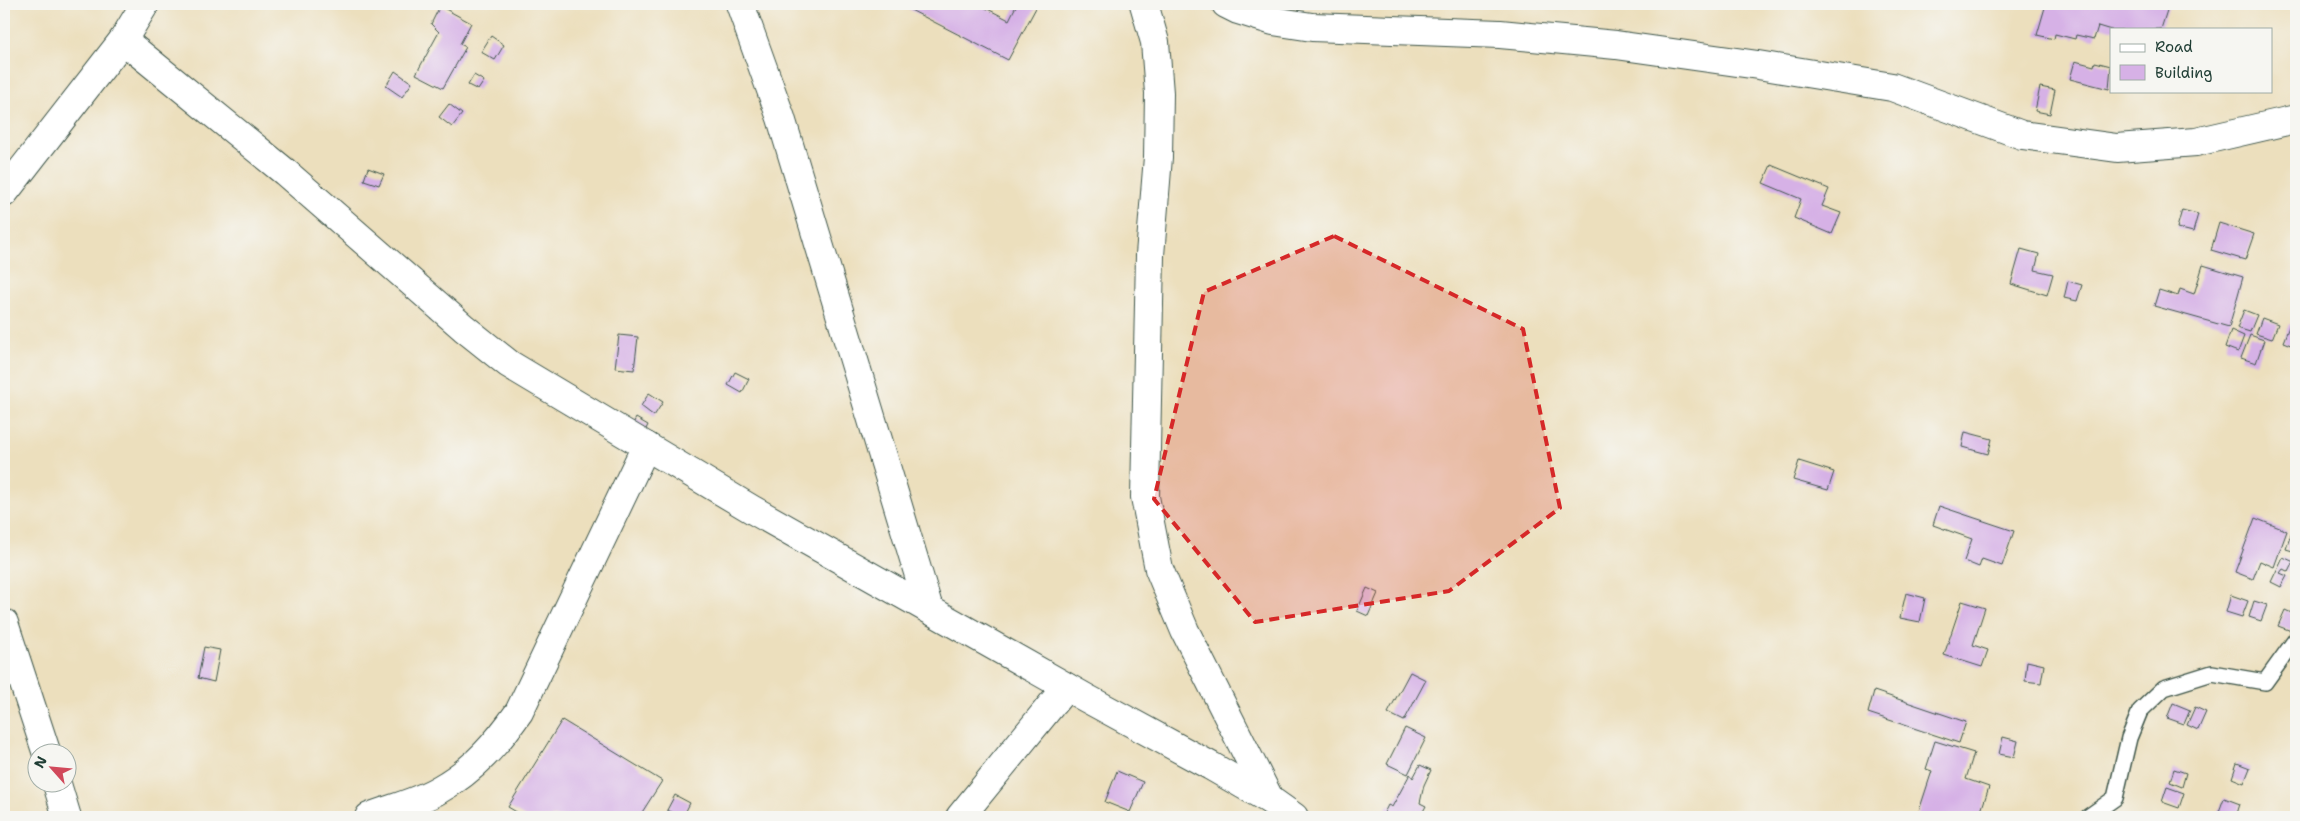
<svg xmlns="http://www.w3.org/2000/svg" width="2300" height="821" viewBox="0 0 2300 821" font-family="'Shantell Sans',sans-serif">
<style>
.building{fill:#d6b1e6}
.lines{fill:none;stroke-linecap:round;stroke-linejoin:round}
.lane-casing{stroke:#3e5549;stroke-width:18}
.street-casing{stroke:#3e5549;stroke-width:30}
.lane{stroke:#fff;stroke-width:15}
.street{stroke:#fff;stroke-width:28}
.marked{fill:#d62828;fill-opacity:0.2;stroke:#d62828;stroke-width:4;stroke-dasharray:10 6;stroke-linejoin:round}
</style>
<rect width="100%" height="100%" fill="#f6f6f2"/>
<filter id="ink" filterUnits="userSpaceOnUse"><feTurbulence type="fractalNoise" baseFrequency=".02" numOctaves="2"/><feDisplacementMap in="SourceGraphic" scale="10" xChannelSelector="R" yChannelSelector="G"/><feConvolveMatrix kernelMatrix="1 2 1 2 8 2 1 2 1" color-interpolation-filters="sRGB"/></filter>
<filter id="wash" filterUnits="userSpaceOnUse"><feTurbulence type="fractalNoise" baseFrequency=".0096" numOctaves="4" result="noise"/><feDisplacementMap in="SourceGraphic" scale="20" xChannelSelector="R" yChannelSelector="G"/><feGaussianBlur stdDeviation="1.12" result="paint"/><feColorMatrix in="noise" values="0 0 0 0 0 0 0 0 0 0 0 0 0 0 0 0 0 1.4 0 .05"/><feComposite in="paint" operator="in"/></filter>
<g filter="url(#wash)">
<rect width="100%" height="100%" fill="#ecdfbd"/>
<g id="blocks">
<g class="building">
<polygon points="899,4 978,4 1009,20 1017,4 1038,4 1008,60"/>
<polygon points="2046,4 2169,4 2161,29 2111,30 2098,26 2094,39 2076,35 2075,39 2055,34 2054,39 2037,35"/>
<polygon points="440,6 471,23 460,44 466,47 443,88 416,74 439,32 431,24"/>
<polygon points="491,36 504,45 495,60 481,52"/>
<polygon points="2075,61 2094,66 2095,62 2111,66 2109,89 2070,79"/>
<polygon points="395,71 412,83 402,97 386,86"/>
<polygon points="474,75 484,81 478,90 468,85"/>
<polygon points="2040,87 2055,90 2050,114 2035,111"/>
<polygon points="449,104 462,114 452,127 439,117"/>
<polygon points="1771,165 1829,189 1822,206 1841,213 1832,234 1794,218 1801,199 1763,183"/>
<polygon points="368,168 384,174 379,185 364,180"/>
<polygon points="2182,210 2198,214 2193,232 2177,228"/>
<polygon points="2219,223 2254,234 2245,260 2211,250"/>
<polygon points="2021,249 2039,254 2035,270 2053,274 2047,295 2011,284"/>
<polygon points="2203,265 2243,277 2229,327 2154,306 2159,290 2178,296 2180,289 2194,294"/>
<polygon points="2068,281 2082,285 2077,301 2064,298"/>
<polygon points="2244,310 2257,315 2250,332 2237,328"/>
<polygon points="2262,318 2278,324 2272,339 2256,334"/>
<polygon points="2290,324 2296,326 2296,347 2283,342"/>
<polygon points="2231,330 2244,336 2238,352 2225,347"/>
<polygon points="619,335 638,337 634,370 615,368"/>
<polygon points="2250,335 2264,340 2256,363 2241,358"/>
<polygon points="735,372 749,379 742,393 728,385"/>
<polygon points="649,393 663,402 654,416 641,406"/>
<polygon points="636,418 648,425 641,439 628,433"/>
<polygon points="1965,432 1992,439 1988,454 1962,447"/>
<polygon points="1799,461 1834,472 1828,490 1793,480"/>
<polygon points="1939,506 2014,531 2002,566 1982,559 1979,567 1964,561 1972,539 1933,525"/>
<polygon points="2255,518 2287,531 2274,567 2260,561 2253,579 2235,572"/>
<polygon points="2292,531 2296,532 2296,552 2286,549"/>
<polygon points="2283,557 2294,562 2289,572 2283,569 2280,573 2287,576 2281,587 2271,582"/>
<polygon points="1367,588 1378,593 1368,616 1357,611"/>
<polygon points="1906,593 1925,598 1920,622 1900,618"/>
<polygon points="2231,595 2248,601 2242,617 2226,612"/>
<polygon points="1962,601 1985,608 1973,645 1988,650 1982,667 1944,655"/>
<polygon points="2254,601 2267,605 2261,621 2249,617"/>
<polygon points="2285,610 2296,615 2294,632 2278,626"/>
<polygon points="204,647 220,650 214,682 198,678"/>
<polygon points="2027,661 2044,665 2041,683 2025,681"/>
<polygon points="1410,672 1426,680 1404,721 1388,713"/>
<polygon points="1874,691 1966,722 1959,743 1868,713"/>
<polygon points="2173,703 2190,710 2184,724 2167,718"/>
<polygon points="2195,707 2206,712 2198,730 2187,725"/>
<polygon points="562,720 662,781 639,817 525,817 508,807"/>
<polygon points="1405,728 1426,738 1408,774 1387,764"/>
<polygon points="2003,737 2018,741 2014,757 1999,754"/>
<polygon points="1935,741 1974,753 1966,779 1989,787 1979,817 1917,817 1932,771 1926,769"/>
<polygon points="2237,763 2250,768 2244,783 2232,778"/>
<polygon points="1420,765 1431,770 1424,785 1420,803 1426,806 1420,817 1407,815 1382,817 1388,805 1392,807 1410,774 1413,778"/>
<polygon points="2174,769 2186,773 2182,787 2170,782"/>
<polygon points="1117,771 1143,782 1130,812 1105,802"/>
<polygon points="2167,787 2184,793 2179,808 2162,802"/>
<polygon points="675,795 690,803 683,817 667,810"/>
<polygon points="2224,798 2240,804 2236,817 2217,817"/>
</g>
</g>
</g>
<g filter="url(#ink)">
<use href="#blocks" fill-opacity="0" stroke="#3e5549" stroke-width="1"/>
<g class="lines">
<defs>
<polyline id="lane" points="2088,817 2115,798 2129,738 2140,711 2164,688 2212,673 2265,682 2296,639"/>
<g id="street">
<polyline points="740,4 781,118 929,609"/>
<polyline points="1144,4 1155,42 1159,93 1158,157 1150,255 1145,497 1159,569 1185,631 1270,800"/>
<polyline points="1226,4 1238,10 1273,21 1312,27 1500,34 1616,45 1758,65 1892,87 2022,135 2117,148 2196,142 2296,119"/>
<polyline points="123,40 285,172 464,328 509,364 753,510 1086,698 1211,766 1270,800 1294,817"/>
<polyline points="4,193 123,40 145,4"/>
<polyline points="4,623 47,754"/>
<polyline points="57,784 67,817"/>
<path d="M 369,817 C 392,808 419,802 440,789 C 474,770 497,743 519,712 L 646,446"/>
<polyline points="960,817 1066,687"/>
</g>
</defs>
<use href="#lane" class="lane-casing"/>
<use href="#street" class="street-casing"/>
<use href="#lane" class="lane"/>
<use href="#street" class="street"/>
</g>
</g>
<path class="marked" d="M 1334,236 L 1523,329 L 1560,508 L 1449,591 L 1255,622 L 1154,499 L 1204,292 Z"/>
<rect width="2300" height="821" fill="none" stroke="#f6f6f2" stroke-width="20"/>
<rect x="2110" y="28" width="162" height="65" fill="#f6f6f2" stroke="#a0aca6"/>
<rect x="2120" y="44" width="25" height="8" fill="#ffffff" stroke="#a0aca6"/>
<text x="2155" y="52" font-size="15" fill="#1f3d34">Road</text>
<rect x="2120" y="65" width="25" height="15" fill="#d6b1e6" stroke="#a0aca6"/>
<text x="2155" y="78" font-size="15" fill="#1f3d34">Building</text>
<g transform="translate(52 768) rotate(297)"><circle r="24" fill="#f6f6f2" stroke="#a0aca6"/>
<path d="M0-4L9 19L0 12L-9 19Z" fill="#d1495b"/>
<text y="-8" font-size="14" font-weight="bold" text-anchor="middle" fill="#1f3d34">N</text>
</g>
</svg>
